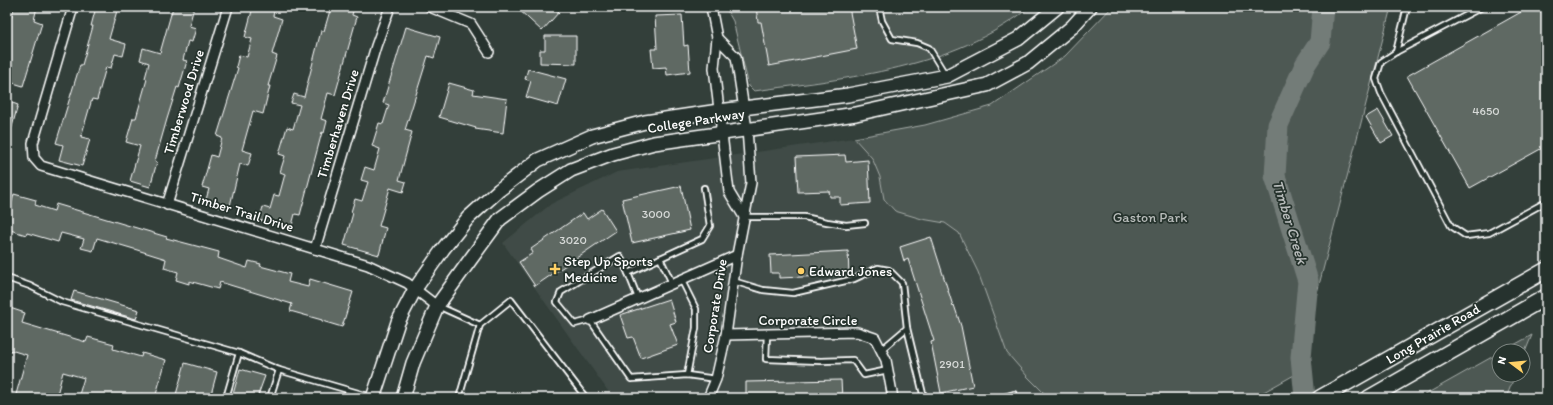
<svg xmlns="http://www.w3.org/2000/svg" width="1553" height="405" viewBox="0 0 1553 405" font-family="Itim,sans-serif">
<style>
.built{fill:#404c47}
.green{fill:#4d5853;stroke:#a6aca9}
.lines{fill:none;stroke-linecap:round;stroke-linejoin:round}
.river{stroke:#737b78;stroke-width:21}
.building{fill:#5f6964;stroke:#fff}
.service-casing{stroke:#fff;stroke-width:8}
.minor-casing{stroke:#fff;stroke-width:12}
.secondary-casing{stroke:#fff;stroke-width:16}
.primary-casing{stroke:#fff;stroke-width:18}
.service{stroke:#26332d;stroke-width:4.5}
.minor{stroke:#26332d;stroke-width:9}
.secondary{stroke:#26332d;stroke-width:13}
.primary{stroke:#26332d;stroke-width:15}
.poi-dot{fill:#ffd166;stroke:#26332d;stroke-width:1.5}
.labels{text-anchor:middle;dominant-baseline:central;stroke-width:3.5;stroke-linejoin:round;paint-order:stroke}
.number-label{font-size:12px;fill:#d7dad8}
.street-label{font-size:14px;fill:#fff;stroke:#26332d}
.park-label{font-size:14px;fill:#b8bcba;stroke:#26332d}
.poi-label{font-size:14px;fill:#fff;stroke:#26332d;text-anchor:start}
.water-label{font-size:15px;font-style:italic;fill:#b9bdbc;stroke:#26332d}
</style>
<rect width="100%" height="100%" fill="#333f3a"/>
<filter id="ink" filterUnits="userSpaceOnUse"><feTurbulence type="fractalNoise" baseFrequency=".025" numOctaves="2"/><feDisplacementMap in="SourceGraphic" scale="8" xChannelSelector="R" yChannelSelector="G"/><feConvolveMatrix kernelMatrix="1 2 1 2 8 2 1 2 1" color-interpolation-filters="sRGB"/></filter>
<g filter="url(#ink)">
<polygon class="built" points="854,138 872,158 880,177 884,199 895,211 922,219 945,223 959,233 1027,376 1049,398 613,398 503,243 551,204 617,172"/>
<g class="green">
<path d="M 725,7 L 1030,7 C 952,69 849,78 754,91 L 749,86 L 733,21 Z"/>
<polygon points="1112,7 1391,7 1296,374 1253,398 1049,398 1027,376 1007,353 978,272 959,233 945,223 922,219 895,211 884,199 880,177 872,158 854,138 925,125 992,106 1065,56"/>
<polygon points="1532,335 1523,357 1523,351 1503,351"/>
<polygon points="1499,353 1499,375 1515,375 1506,398 1419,398"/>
</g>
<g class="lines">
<polyline class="river" points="1305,398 1301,357 1308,281 1275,176 1278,125 1305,65 1320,42 1323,7"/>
</g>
<g class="building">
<polygon points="14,7 37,7 34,20 42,23 23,86 7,81 7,32"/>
<polygon points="96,7 118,7 109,39 126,44 123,56 115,54 111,68 106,67 97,100 92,99 81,137 90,139 82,166 59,160 63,145 56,143 80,65 82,65 93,26 91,26"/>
<polygon points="173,7 194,7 189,26 196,28 192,42 188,41 183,60 187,61 179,88 177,87 167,119 155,161 157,162 150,187 130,181 140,146 126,142 133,118 136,118 147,79 145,78 149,63 140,60 143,48 160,53"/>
<polygon points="253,7 275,7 273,16 282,19 272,54 277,56 268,86 270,86 263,114 253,111 242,150 252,153 248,166 240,164 229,210 205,203 209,189 202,187 211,155 217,157 222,138 217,136 238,68 236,67 239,55 247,57 252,39 245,37"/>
<polygon points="331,7 354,7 352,15 357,17 335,95 328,93 321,119 327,121 324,133 322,132 300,215 295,214 291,229 259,220 263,207 270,209 274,195 279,196 285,174 280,172 285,156 279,154 287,127 293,129 300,105 291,103 294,94 304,97 321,31 324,31"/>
<polygon points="516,7 554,7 559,12 542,31"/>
<polygon points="756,7 849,7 857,49 769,66 761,22 758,22"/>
<polygon points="1530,7 1546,7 1546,146 1470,188 1407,76"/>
<polygon points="682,15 684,46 688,45 690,72 667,75 666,67 653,68 651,49 657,49 655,16"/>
<polygon points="406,27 440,37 434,58 428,56 405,130 412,132 399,180 406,182 403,192 390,188 379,226 386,228 379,255 344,245 353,213 351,212 355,199 362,201 368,182 361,180 365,167 374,170 380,149 372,146 379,123 383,124 389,105 383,103"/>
<polygon points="545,36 576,36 576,64 540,63 540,50 545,50"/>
<polygon points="528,69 566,79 558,106 526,97 531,81 525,79"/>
<polygon points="449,83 474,90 473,94 507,99 503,133 475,129 476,128 439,117"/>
<polygon points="7,101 18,105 10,134 7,134"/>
<polygon points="1378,110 1393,136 1381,143 1366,117"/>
<polygon points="845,155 846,162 868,160 870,203 840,205 840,197 830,197 829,191 798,192 796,157"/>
<polygon points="681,186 690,230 632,243 622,199"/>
<polygon points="14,194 36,200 35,205 54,211 56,204 167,237 166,238 219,252 218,258 247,268 249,261 261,264 260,266 290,274 288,282 308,287 310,279 353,292 342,327 322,321 322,320 290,311 292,304 220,282 218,289 189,281 189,284 176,280 178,272 164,268 166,259 134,249 97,238 93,251 81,248 84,239 61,233 58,242 27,233 26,235 7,229 7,219"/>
<polygon points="602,209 616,231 535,286 519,262 533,253 531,249 583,213 587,219"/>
<polygon points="931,237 953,306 954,305 961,326 973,386 941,393 931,342 934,341 908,259 904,261 900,247"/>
<polygon points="848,251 849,275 779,278 779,273 771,273 770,255"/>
<polygon points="74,291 139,310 136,319 71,300"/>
<polygon points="669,299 676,322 670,324 678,345 641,358 633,337 628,338 620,315"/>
<polygon points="7,307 25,313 22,323 86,342 88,337 114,344 113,349 141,357 142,353 166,360 155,398 141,394 140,398 78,398 84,378 63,372 56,398 15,398 27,355 7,349"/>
<polygon points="185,363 217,372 210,398 175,398"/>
<polygon points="240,369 265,376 257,398 232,398"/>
<polygon points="841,380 842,398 746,398 746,382"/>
</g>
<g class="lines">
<defs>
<g id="service">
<polyline points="879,7 882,21 892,39 917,43 929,48 945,74"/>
<polyline points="1482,7 1396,52 1381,62 1376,79 1381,93 1451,226 1466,236 1489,233 1546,202"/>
<polyline points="1396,52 1407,7"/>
<polyline points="704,188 710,226 702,239 628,273 620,256 561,292 557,302 575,324 590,320 631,379 687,375 716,379"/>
<polyline points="744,217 804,217 827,222 846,225 865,223"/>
<polyline points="660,258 672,283"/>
<polyline points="628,273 638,298"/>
<polyline points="7,278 30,286 62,302 239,353 279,370 372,397"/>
<polyline points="681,279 696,309 696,328 687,375"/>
<polyline points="733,281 763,290 793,293 854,279 878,268 889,270 902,283 907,328 881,350"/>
<polyline points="438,306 480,325"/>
<polyline points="907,328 924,398"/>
<polyline points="767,334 766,359 821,361 853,360 864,375 888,370"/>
<polyline points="226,398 239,353"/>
<polyline points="270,398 279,370"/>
<polyline points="459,398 480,325 511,300 586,398"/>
<polyline points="1001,398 1014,394"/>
</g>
<g id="minor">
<polyline points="73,7 33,143 34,158 41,166 368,265 407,283 437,306"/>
<polyline points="430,7 471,24 489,52"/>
<polyline points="711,7 717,38 714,68 729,192 744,217"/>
<polyline points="167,205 228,7"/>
<polyline points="315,249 376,46 390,7"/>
<polyline points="590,320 737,255"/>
<polyline points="726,335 857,332 875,338 886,360 893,398"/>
<polyline points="708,398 716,379 726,335 737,255 751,183 747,129 736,57 717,38"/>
</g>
<g id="secondary">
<polyline points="373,398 398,322 415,289 443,249 468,218 499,190 538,160 592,136 645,122 719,111 848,95 947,76 1018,39 1057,7"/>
<polyline points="403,398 413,363 437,306 470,260 500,219 538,191 571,170 613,154 654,143 856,114 987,85 1028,63 1072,27 1090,7"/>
</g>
<g id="primary">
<polyline points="1320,398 1546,270"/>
<polyline points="1369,398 1546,297"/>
</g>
</defs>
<use href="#service" class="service-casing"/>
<use href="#minor" class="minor-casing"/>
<use href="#secondary" class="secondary-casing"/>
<use href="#primary" class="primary-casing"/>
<use href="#service" class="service"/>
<use href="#minor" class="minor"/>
<use href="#secondary" class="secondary"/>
<use href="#primary" class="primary"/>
</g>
</g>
<g class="poi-dot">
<path d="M553 263h4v4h4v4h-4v4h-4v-4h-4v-4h4z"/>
<circle cx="801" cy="271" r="4"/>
</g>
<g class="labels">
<g class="number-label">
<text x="1486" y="111">4650</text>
<text x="656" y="214">3000</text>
<text x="573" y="240">3020</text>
<text x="952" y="364">2901</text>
</g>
<g class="street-label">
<text transform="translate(184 102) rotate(-73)">Timberwood Drive</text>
<text transform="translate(696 121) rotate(-9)">College Parkway</text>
<text transform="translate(338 124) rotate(-73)">Timberhaven Drive</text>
<text transform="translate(242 212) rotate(17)">Timber Trail Drive</text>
<text transform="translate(715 306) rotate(-81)">Corporate Drive</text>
<text x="808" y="320">Corporate Circle</text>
<text transform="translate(1433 334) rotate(-30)">Long Prairie Road</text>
</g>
<g class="park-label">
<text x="1150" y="217">Gaston Park</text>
</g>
<g class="poi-label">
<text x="564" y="261">Step Up Sports<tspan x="564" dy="16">Medicine</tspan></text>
<text x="809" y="271">Edward Jones</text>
</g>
<g class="water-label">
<text transform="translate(1290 222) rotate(73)">Timber Creek</text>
</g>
</g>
<rect width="1553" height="405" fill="none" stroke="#26332d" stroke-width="24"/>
<rect x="12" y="12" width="1529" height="381" fill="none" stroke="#fff" stroke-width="1.5" filter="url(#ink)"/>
<g transform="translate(1511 363) rotate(286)"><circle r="19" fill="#26332d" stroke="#7d8581"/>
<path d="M0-3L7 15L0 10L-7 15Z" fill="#ffd166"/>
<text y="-6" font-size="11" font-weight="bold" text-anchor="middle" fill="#ffffff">N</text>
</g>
</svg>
